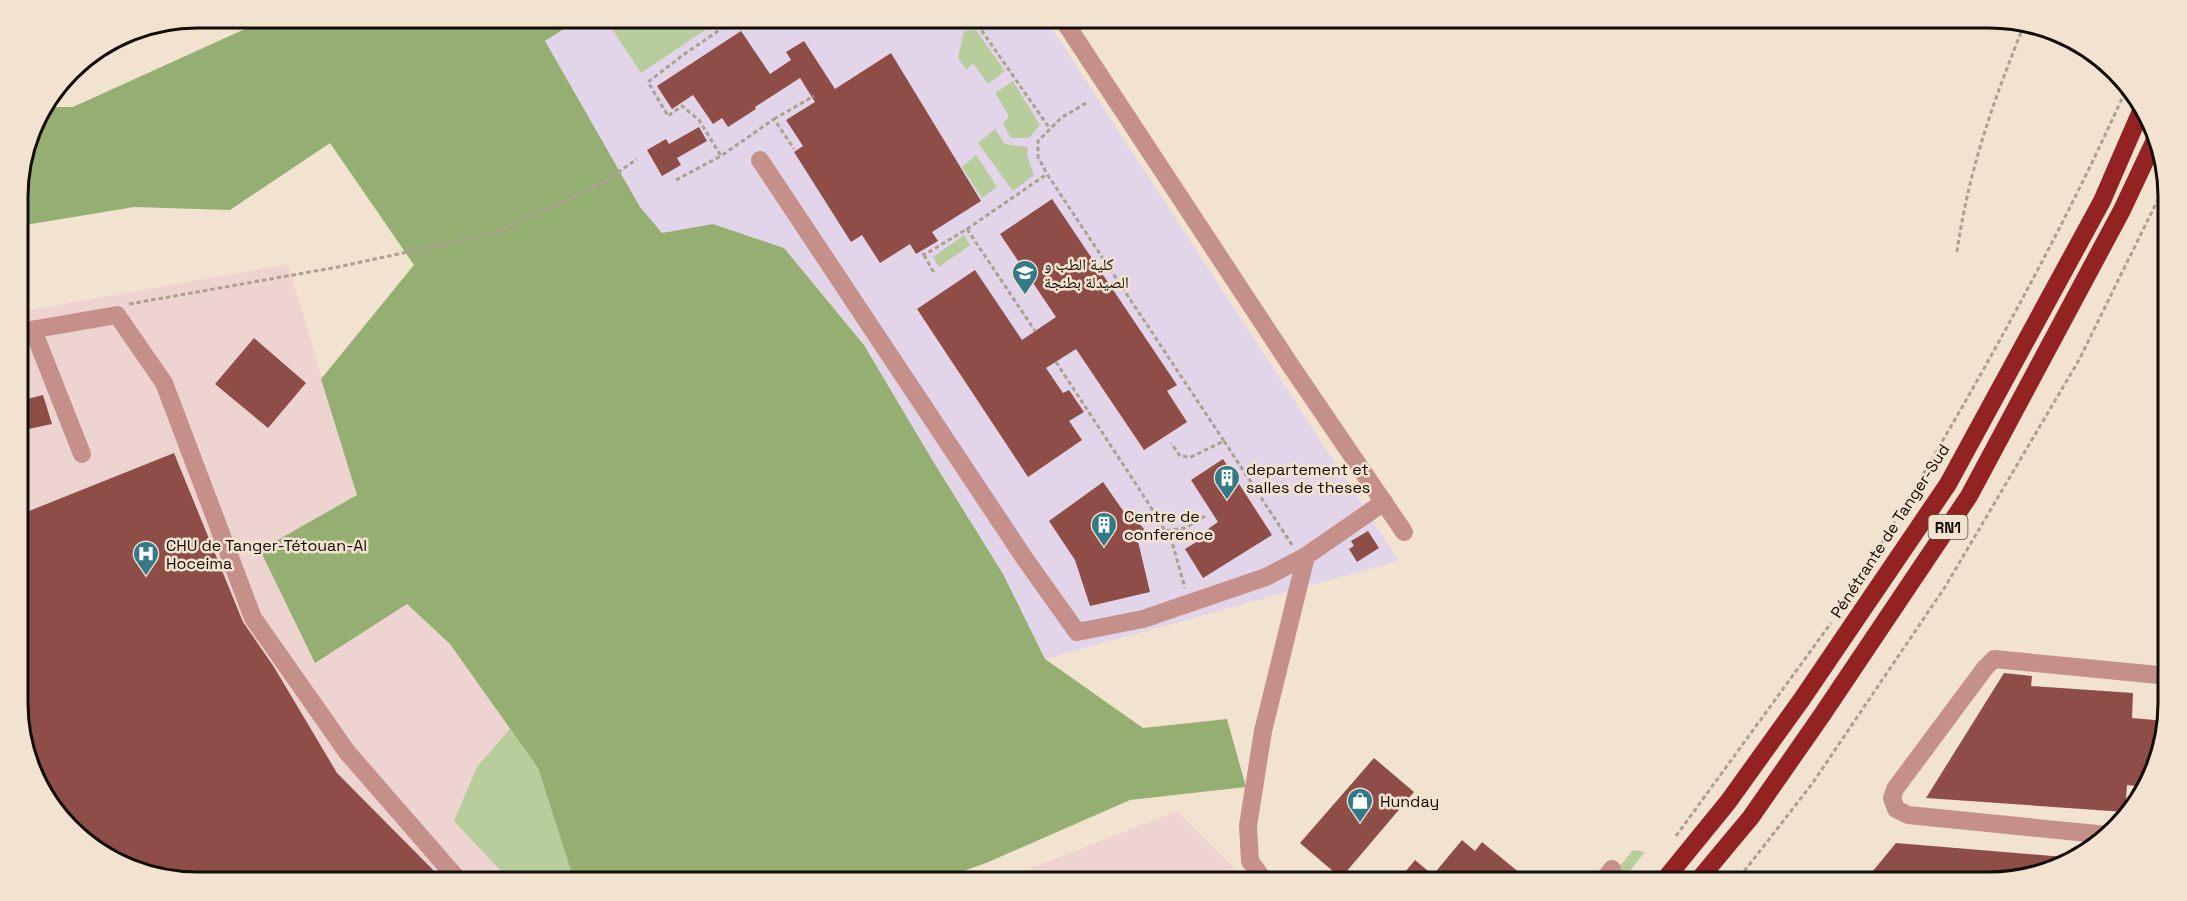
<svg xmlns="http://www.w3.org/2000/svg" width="2187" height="901" viewBox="0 0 2187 901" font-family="'Space Grotesk','Noto Naskh Arabic',sans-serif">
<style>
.education{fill:#e2d5e9}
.medical{fill:#eed4d0}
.green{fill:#b7cd9b}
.forest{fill:#95ae71}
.building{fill:#8e4e47}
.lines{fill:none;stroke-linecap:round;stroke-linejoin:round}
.path{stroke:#aca091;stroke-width:3;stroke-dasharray:4.5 3;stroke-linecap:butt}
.minor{stroke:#c6908a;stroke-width:18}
.highway{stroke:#932223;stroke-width:18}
.labels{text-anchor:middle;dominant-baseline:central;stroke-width:5;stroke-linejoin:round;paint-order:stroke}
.shield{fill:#f2e2d0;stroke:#554d43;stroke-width:1.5}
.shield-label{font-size:15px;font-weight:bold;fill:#120d07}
.poi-label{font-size:16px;fill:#120d07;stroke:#f2e2d0;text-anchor:start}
.street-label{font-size:16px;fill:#120d07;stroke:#f2e2d0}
.rim{fill:none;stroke:#120d07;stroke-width:3}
</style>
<rect width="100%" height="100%" fill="#f2e2d0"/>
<polygon class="education" points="581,18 1045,18 1399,561 1045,659 1003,574 931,458 864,344 784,248 713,224 662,233 640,207 545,41"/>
<g class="medical">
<polygon points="288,264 357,495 260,550 407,604 450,644 538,768 575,883 197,883 129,869 55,813 20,727 19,312"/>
<polygon points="1177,811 1249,883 994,883"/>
</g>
<g class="green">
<polygon points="616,18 723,18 641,73 608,23"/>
<polygon points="976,30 1005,71 988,84 973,63 966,70 958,57 964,31"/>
<polygon points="1013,81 1040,125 1029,138 1011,138 1003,124 1009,116 995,93"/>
<polygon points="995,129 1005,144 1028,147 1027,156 1034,175 1013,191 978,143"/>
<polygon points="976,155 997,187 982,198 962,167"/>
<polygon points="964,235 970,245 939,267 933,257"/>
<polygon points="510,729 538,768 575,883 512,883 454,821 477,767"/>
<polygon points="1633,850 1645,852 1620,883 1606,883"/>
</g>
<polygon class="forest" points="269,18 581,18 545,41 640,207 662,233 713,224 784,248 864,345 931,458 1003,574 1045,659 1143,728 1227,719 1246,787 1130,800 986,863 929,883 575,883 538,768 450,644 407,604 315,663 260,550 357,495 321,379 414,265 330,143 230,210 134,207 19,226 18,185 37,118 45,107 73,107"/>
<g class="building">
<polygon points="741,31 770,74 791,60 786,52 804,41 835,89 891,53 981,201 932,232 938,241 916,254 910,244 880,263 862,235 851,242 794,152 803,146 786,120 815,102 800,78 755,107 756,109 728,127 722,118 713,124 693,95 672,109 657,86"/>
<polygon points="699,127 707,141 677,158 681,165 662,176 647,150 666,139 669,144"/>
<polygon points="1052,199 1177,385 1167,391 1187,422 1144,450 1076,349 1046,368 1063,393 1069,390 1084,412 1069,421 1082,440 1028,477 917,309 975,270 1022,340 1056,317 1000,234"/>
<polygon points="254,338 306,383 268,428 215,384"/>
<polygon points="43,395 52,424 19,431 19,401"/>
<polygon points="174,453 243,622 274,667 337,773 446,883 197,883 129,869 55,813 20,727 19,515"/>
<polygon points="1223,459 1272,535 1203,578 1185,549 1211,533 1208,529 1218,522 1191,480"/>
<polygon points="1103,482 1124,512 1128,509 1147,533 1137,537 1150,592 1090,606 1075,560 1049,521"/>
<polygon points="1368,531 1379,548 1357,562 1349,549 1354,546 1351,541"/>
<polygon points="2004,673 2032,676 2031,686 2133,693 2132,718 2166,721 2155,772 2144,787 2127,785 2125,812 1926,798"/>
<polygon points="1374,758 1414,792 1341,878 1300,843"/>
<polygon points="1462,840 1475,851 1482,842 1532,883 1396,883 1415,860 1433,875"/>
<polygon points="1896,843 2076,858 2048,873 2001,883 1863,883"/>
</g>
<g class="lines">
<g class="path">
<polyline points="737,18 683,55 648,82 668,116 682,106 699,120 721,156 774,119 794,149"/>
<path d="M 941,18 C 952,27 964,27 977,24"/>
<polyline points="973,18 1050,129"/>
<polyline points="1086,103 1061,118 1038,141 1038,157 1047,174 1224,441 1191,457 1180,456 1171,443"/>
<polyline points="774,119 814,96"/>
<polyline points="676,180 721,156"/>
<polyline points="967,229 1047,174"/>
<path d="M 1957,252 C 1968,172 1994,99 2024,25"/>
<polyline points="923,253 924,255 967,229 1035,331"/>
<polyline points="924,255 934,273"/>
<polyline points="129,304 338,267 495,233 603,183 637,159"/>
<polyline points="1056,362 1147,501 1165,531 1185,528 1207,515"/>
<polyline points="1224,441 1292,545"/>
<polyline points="1165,531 1172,542 1185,588"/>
<path d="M 1850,596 C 1951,430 2049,262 2128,85"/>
<polyline points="1676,836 1831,623"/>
<polyline points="1640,883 1646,875"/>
<polyline points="1735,883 1812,784 1945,587 2079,360 2168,179"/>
</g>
<g class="minor">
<polyline points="1062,18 1291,366 1404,532"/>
<polyline points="760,160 1025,559 1077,632 1143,619 1266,577 1306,556 1384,502"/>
<polyline points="33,330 82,454"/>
<polyline points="19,332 117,315 164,383 253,618 347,752 461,883"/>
<polyline points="2107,835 1908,815 1896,809 1892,798 1895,789 1985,668 1994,659 2169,676"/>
<polyline points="1266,883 1250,861 1248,826 1263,731 1306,556"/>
<polyline points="1601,883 1612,869"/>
</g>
<g class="highway">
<polyline points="1662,883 1728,802 1802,699 1948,484 2102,201 2141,111"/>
<polyline points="1696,883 1751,817 1822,715 1969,496 2122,210 2154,142"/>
</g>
</g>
<defs>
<symbol id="university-pin" viewBox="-11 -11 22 30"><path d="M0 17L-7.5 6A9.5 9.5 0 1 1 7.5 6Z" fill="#347987" stroke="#f2e2d0"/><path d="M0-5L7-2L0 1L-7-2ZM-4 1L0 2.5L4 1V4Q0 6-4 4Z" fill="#fff"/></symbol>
<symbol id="building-pin" viewBox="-11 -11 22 30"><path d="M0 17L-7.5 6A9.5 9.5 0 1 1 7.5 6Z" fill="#347987" stroke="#f2e2d0"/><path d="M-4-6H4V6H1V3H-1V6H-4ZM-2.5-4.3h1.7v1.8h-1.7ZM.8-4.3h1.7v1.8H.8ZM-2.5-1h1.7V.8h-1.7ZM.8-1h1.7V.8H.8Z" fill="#fff"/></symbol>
<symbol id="hospital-pin" viewBox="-11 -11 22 30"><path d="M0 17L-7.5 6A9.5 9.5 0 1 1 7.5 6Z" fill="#347987" stroke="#f2e2d0"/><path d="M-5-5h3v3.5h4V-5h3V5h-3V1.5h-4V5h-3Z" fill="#fff"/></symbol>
<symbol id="shop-pin" viewBox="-11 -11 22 30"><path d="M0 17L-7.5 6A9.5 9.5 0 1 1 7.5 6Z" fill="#347987" stroke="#f2e2d0"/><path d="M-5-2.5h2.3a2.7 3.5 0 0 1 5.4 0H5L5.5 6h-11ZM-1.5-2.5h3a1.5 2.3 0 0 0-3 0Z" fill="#fff"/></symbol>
</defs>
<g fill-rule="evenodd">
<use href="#university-pin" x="1010" y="258" width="30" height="40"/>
<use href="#building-pin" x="1212" y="463" width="30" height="40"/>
<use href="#building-pin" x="1089" y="510" width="30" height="40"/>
<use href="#hospital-pin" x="131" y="539" width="30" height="40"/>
<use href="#shop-pin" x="1345" y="786" width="30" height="40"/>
</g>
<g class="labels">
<rect class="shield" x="1928.5" y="515" width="39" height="24" rx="4.5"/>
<g class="shield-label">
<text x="1948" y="527">RN1</text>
</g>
<g class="poi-label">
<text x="1044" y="264">كلية الطب و<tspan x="1044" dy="18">الصيدلة بطنجة</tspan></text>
<text x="1246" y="469">departement et<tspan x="1246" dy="18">salles de theses</tspan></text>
<text x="1124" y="516">Centre de<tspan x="1124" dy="18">conference</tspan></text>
<text x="166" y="545">CHU de Tanger-Tétouan-Al<tspan x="166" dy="18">Hoceima</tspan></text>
<text x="1380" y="801">Hunday</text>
</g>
<g class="street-label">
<text transform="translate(1890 531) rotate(-57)">Pénétrante de Tanger-Sud</text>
</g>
</g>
<path d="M0 0H2187V901H0ZM197 28H1989A169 169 0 0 1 2158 197V703A169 169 0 0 1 1989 872H197A169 169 0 0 1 28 703V197A169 169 0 0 1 197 28Z" fill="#f2e2d0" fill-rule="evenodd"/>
<path class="rim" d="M197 28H1989A169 169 0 0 1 2158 197V703A169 169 0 0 1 1989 872H197A169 169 0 0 1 28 703V197A169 169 0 0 1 197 28Z"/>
</svg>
